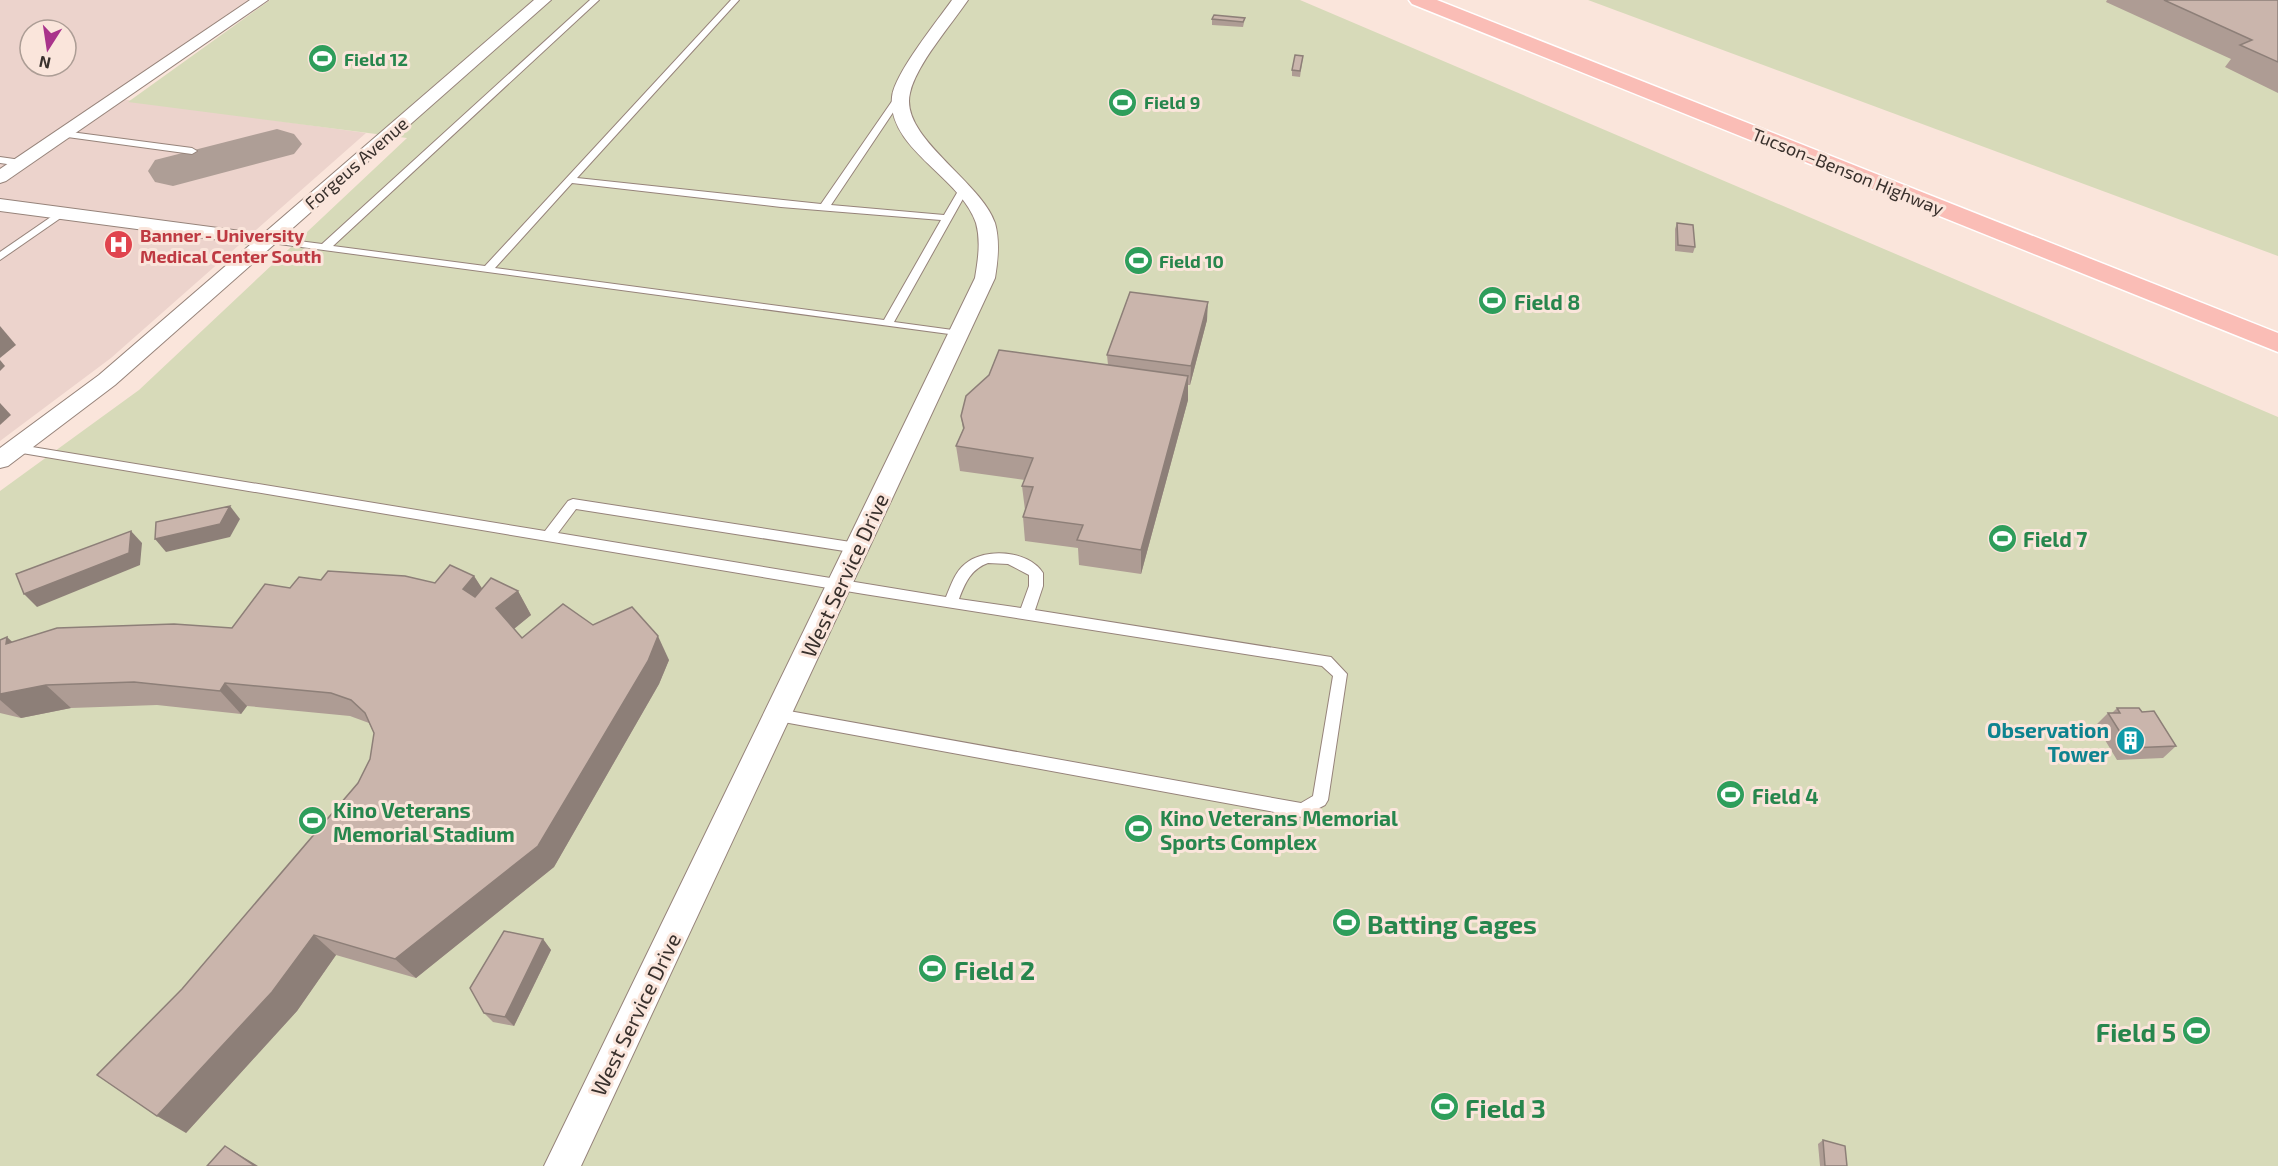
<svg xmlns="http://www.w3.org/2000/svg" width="2278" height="1166" viewBox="0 0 2278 1166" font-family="'Exo 2',sans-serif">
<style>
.medical{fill:#ecd3cc;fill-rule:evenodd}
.green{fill:#d7dab9}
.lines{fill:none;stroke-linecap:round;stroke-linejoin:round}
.taxiway{fill:#ae9e96;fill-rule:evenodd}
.service-casing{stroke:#96837a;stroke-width:2}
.minor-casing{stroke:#96837a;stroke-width:2}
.motorway-casing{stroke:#fff;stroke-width:3}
.service{fill:#fff;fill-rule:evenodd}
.minor{fill:#fff;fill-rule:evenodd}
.motorway{fill:#fabdb6;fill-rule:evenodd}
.wall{fill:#ae9c94}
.shaded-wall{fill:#8d7f78}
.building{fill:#cab5ac;stroke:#8d7f78;stroke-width:1.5}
.labels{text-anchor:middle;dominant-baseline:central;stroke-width:6;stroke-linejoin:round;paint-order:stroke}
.far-leisure-label{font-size:18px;font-weight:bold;fill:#27864d;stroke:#fae5db;text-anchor:start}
.far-street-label{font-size:18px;fill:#38302c;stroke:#fae5db}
.far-health-label{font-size:18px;font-weight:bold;fill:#be3a42;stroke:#fae5db;text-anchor:start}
.leisure-label{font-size:21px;font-weight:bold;fill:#27864d;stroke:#fae5db;text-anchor:start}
.street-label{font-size:21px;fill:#38302c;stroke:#fae5db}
.culture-label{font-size:21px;font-weight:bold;fill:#0d838f;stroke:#fae5db;text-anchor:end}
.near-leisure-label{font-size:26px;font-weight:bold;fill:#27864d;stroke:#fae5db;text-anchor:start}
</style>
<rect width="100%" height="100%" fill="#fae5db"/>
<path class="medical" d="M 0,0 L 248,0 L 106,97 L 366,133 L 111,358 L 0,441 ZM 30,30 L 66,30 L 66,66 L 30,66 Z"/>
<g class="green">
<polygon points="270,0 1300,0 2278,417 2278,1166 0,1166 0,491 139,390 407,138 128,102"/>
<polygon points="1588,0 2278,0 2278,256"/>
</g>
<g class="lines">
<polygon class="taxiway" points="277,129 294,134 302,144 294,154 173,186 155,182 148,171 155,160"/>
<defs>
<g id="service">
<path d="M 590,0 L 599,0 L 333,246 L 485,266 L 731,0 L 739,0 L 577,178 L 821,204 L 897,94 L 903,94 L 904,96 L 831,205 L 944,215 L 961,186 L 967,186 L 969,188 L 894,322 L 960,331 L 966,334 L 964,336 L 264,242 L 263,240 L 268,237 L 322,244 ZM 572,183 L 781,207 L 941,220 L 884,320 L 495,268 Z"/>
<polygon points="63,131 192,148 197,151 192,154 60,136 58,134"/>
<polygon points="0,157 21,160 26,163 21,166 0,163"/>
<polygon points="61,210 65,211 65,215 0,260 0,252"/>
<path d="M 14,444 L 545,531 L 568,501 L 573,499 L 857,543 L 864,548 L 857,553 L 576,509 L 558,533 L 946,597 C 951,585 955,572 965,564 C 985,547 1028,550 1043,573 L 1043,586 L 1035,610 L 1331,657 L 1347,674 L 1328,800 L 1325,805 L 1302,817 L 778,721 L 773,719 L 771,715 L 773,711 L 778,709 L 1301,803 L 1313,796 L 1333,676 L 1322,666 L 864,594 L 10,451 L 8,448 L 10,445 ZM 988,563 L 1008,564 L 1029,575 L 1029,586 L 1021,608 L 959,599 C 965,583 971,569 988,563 Z"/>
</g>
<g id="minor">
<polygon points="250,0 268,0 6,181 0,183 0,169"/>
<polygon points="534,0 551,0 115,385 8,466 0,468 0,448 99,375 251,244 0,211 0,199 263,234"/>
<path d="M 952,0 L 968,0 C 951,25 916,65 910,93 C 899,137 980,180 995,223 C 1000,241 998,260 995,278 L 581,1166 L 544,1166 L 975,278 C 978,260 981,241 976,223 C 961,177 887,149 892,97 C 894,74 938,20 952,0 Z"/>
</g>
<polygon id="motorway" points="1409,0 1437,0 2278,333 2278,352 1412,4"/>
</defs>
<use href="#service" class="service-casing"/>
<use href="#minor" class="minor-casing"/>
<use href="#motorway" class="motorway-casing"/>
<use href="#service" class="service"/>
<use href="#minor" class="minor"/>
<use href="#motorway" class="motorway"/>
</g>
<g class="wall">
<polygon points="2107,0 2278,0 2278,93 2225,67 2231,59 2106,2"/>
<polygon points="1245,18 1243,27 1212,25 1212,19"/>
<polygon points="1303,56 1300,77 1292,76 1292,70"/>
<polygon points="1677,223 1695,247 1693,253 1675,251 1675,229"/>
<polygon points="1207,320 1190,385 1188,385 1188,400 1141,574 1079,565 1078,548 1025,541 1023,517 1025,510 1022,486 1025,480 960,471 956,446 963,429 961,416 989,375 1108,365 1107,355"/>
<polygon points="474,576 482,589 518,591 531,615 514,629 522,638 593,625 669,660 659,684 554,867 416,978 336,955 297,1011 186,1133 182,989 358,783 370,759 374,733 369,723 350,716 247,706 241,714 157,705 71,708 21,718 0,713 0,640 12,642 232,628 290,588 321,580 435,583"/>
<polygon points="2117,708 2142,712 2176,746 2163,758 2117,760 2096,725 2108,713 2112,713"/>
<polygon points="543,939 551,950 514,1026 493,1022 484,1013"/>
<polygon points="1823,1140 1847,1166 1820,1166 1818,1144"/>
</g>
<g class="shaded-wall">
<polygon points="1208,302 1207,320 1190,385 1191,366"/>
<polygon points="0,326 16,345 0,358"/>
<polygon points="0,360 5,366 0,371"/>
<polygon points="1188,376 1188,400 1141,574 1141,550"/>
<polygon points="0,403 11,415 0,425"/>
<polygon points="230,506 240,519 230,537 166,552 155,539"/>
<polygon points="131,531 142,543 140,565 37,607 24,594"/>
<polygon points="474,576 489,599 477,613 463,589"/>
<polygon points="518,591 531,615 510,632 496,608"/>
<polygon points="658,636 669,660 659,684 554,867 416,978 395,959"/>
<polygon points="7,637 33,661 6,644"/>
<polygon points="225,683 247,706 241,714 220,691"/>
<polygon points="46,685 71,708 21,718 0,700 0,694"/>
<polygon points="314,935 336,955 297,1011 186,1133 157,1116"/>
<polygon points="543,939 551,950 514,1026 505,1017"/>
<polygon points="225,1146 258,1166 255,1166"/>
</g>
<g class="building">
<polygon points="2164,0 2278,0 2278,62 2240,45 2252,40"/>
<polygon points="1214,15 1245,18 1243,22 1212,19"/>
<polygon points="1295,55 1303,56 1300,71 1292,70"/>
<polygon points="1677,223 1693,225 1695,247 1678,245"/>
<polygon points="1130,292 1208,302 1191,366 1107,355"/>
<polygon points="999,350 1188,376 1141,550 1077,540 1083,525 1023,517 1033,487 1022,486 1033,458 956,446 964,428 961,416 966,396 989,375"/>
<polygon points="230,506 220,524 155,539 156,522"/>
<polygon points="131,531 129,553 24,594 16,574"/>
<polygon points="450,565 474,576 463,589 475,597 491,578 518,591 496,608 522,638 563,604 593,625 632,607 658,636 648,661 538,846 395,959 314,935 272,992 157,1116 97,1075 182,989 358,783 370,759 374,733 365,713 351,700 331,693 225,683 220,691 134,682 46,685 0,694 0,640 7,637 6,644 57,628 174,624 232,628 265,584 290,588 299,577 321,580 328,571 405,576 435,583"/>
<polygon points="2117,708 2139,708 2142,712 2154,711 2176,746 2130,748 2108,713 2120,713"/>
<polygon points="504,931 543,939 505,1017 484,1013 470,988"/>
<polygon points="1823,1140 1845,1146 1847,1166 1825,1166"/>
<polygon points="225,1146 255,1166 207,1166"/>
</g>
<defs>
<symbol id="stadium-disc" viewBox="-11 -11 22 22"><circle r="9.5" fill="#2e9e5b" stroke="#fae5db"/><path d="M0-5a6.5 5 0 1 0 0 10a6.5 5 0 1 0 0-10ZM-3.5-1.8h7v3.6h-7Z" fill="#fff"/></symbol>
<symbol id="hospital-disc" viewBox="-11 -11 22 22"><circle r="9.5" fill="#e0444e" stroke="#fae5db"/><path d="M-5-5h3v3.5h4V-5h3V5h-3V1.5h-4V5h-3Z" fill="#fff"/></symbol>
<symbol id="building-disc" viewBox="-11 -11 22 22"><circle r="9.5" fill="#0f9aa8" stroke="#fae5db"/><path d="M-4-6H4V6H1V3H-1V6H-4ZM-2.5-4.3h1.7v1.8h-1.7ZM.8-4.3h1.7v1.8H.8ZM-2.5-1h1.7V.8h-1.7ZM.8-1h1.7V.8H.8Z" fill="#fff"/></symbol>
</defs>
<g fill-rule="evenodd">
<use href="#stadium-disc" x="306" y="42" width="33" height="33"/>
<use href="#stadium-disc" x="1106" y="86" width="33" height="33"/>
<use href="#hospital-disc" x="102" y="228" width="33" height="33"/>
<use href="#stadium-disc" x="1122" y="244" width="33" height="33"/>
<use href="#stadium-disc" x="1476" y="284" width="33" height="33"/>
<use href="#stadium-disc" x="1986" y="522" width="33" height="33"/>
<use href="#building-disc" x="2114" y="724" width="33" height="33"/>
<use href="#stadium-disc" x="1714" y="778" width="33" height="33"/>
<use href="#stadium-disc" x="296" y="804" width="33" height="33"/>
<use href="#stadium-disc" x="1122" y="812" width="33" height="33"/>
<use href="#stadium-disc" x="1330" y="906" width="33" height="33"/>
<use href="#stadium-disc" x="916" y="952" width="33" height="33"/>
<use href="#stadium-disc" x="2180" y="1014" width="33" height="33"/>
<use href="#stadium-disc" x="1428" y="1090" width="33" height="33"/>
</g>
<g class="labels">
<g class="far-leisure-label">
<text x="344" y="59">Field 12</text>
<text x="1144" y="102">Field 9</text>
<text x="1159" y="261">Field 10</text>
</g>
<g class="far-street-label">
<text transform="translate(356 163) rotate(-41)">Forgeus Avenue</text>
<text transform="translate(1848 171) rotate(22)">Tucson–Benson Highway</text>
</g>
<g class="far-health-label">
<text x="140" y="235">Banner - University<tspan x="140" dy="21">Medical Center South</tspan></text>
</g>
<g class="leisure-label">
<text x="1514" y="301">Field 8</text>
<text x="2023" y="538">Field 7</text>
<text x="1752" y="795">Field 4</text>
<text x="333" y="809">Kino Veterans<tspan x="333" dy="24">Memorial Stadium</tspan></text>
<text x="1160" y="817">Kino Veterans Memorial<tspan x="1160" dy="24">Sports Complex</tspan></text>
</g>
<g class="street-label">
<text transform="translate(844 575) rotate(-65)">West Service Drive</text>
<text transform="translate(635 1014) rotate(-64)">West Service Drive</text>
</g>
<g class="culture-label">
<text x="2109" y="729">Observation<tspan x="2109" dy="24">Tower</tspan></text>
</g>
<g class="near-leisure-label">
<text x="1367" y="923">Batting Cages</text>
<text x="954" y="969">Field 2</text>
<text x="2176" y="1031" text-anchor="end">Field 5</text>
<text x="1465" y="1107">Field 3</text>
</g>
</g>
<g transform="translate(48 48) rotate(192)"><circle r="28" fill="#fae5db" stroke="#ac9d95" stroke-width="1.5"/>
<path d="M0-4.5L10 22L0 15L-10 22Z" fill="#a9338b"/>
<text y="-9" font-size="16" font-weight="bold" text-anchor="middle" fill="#38302c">N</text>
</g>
</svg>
